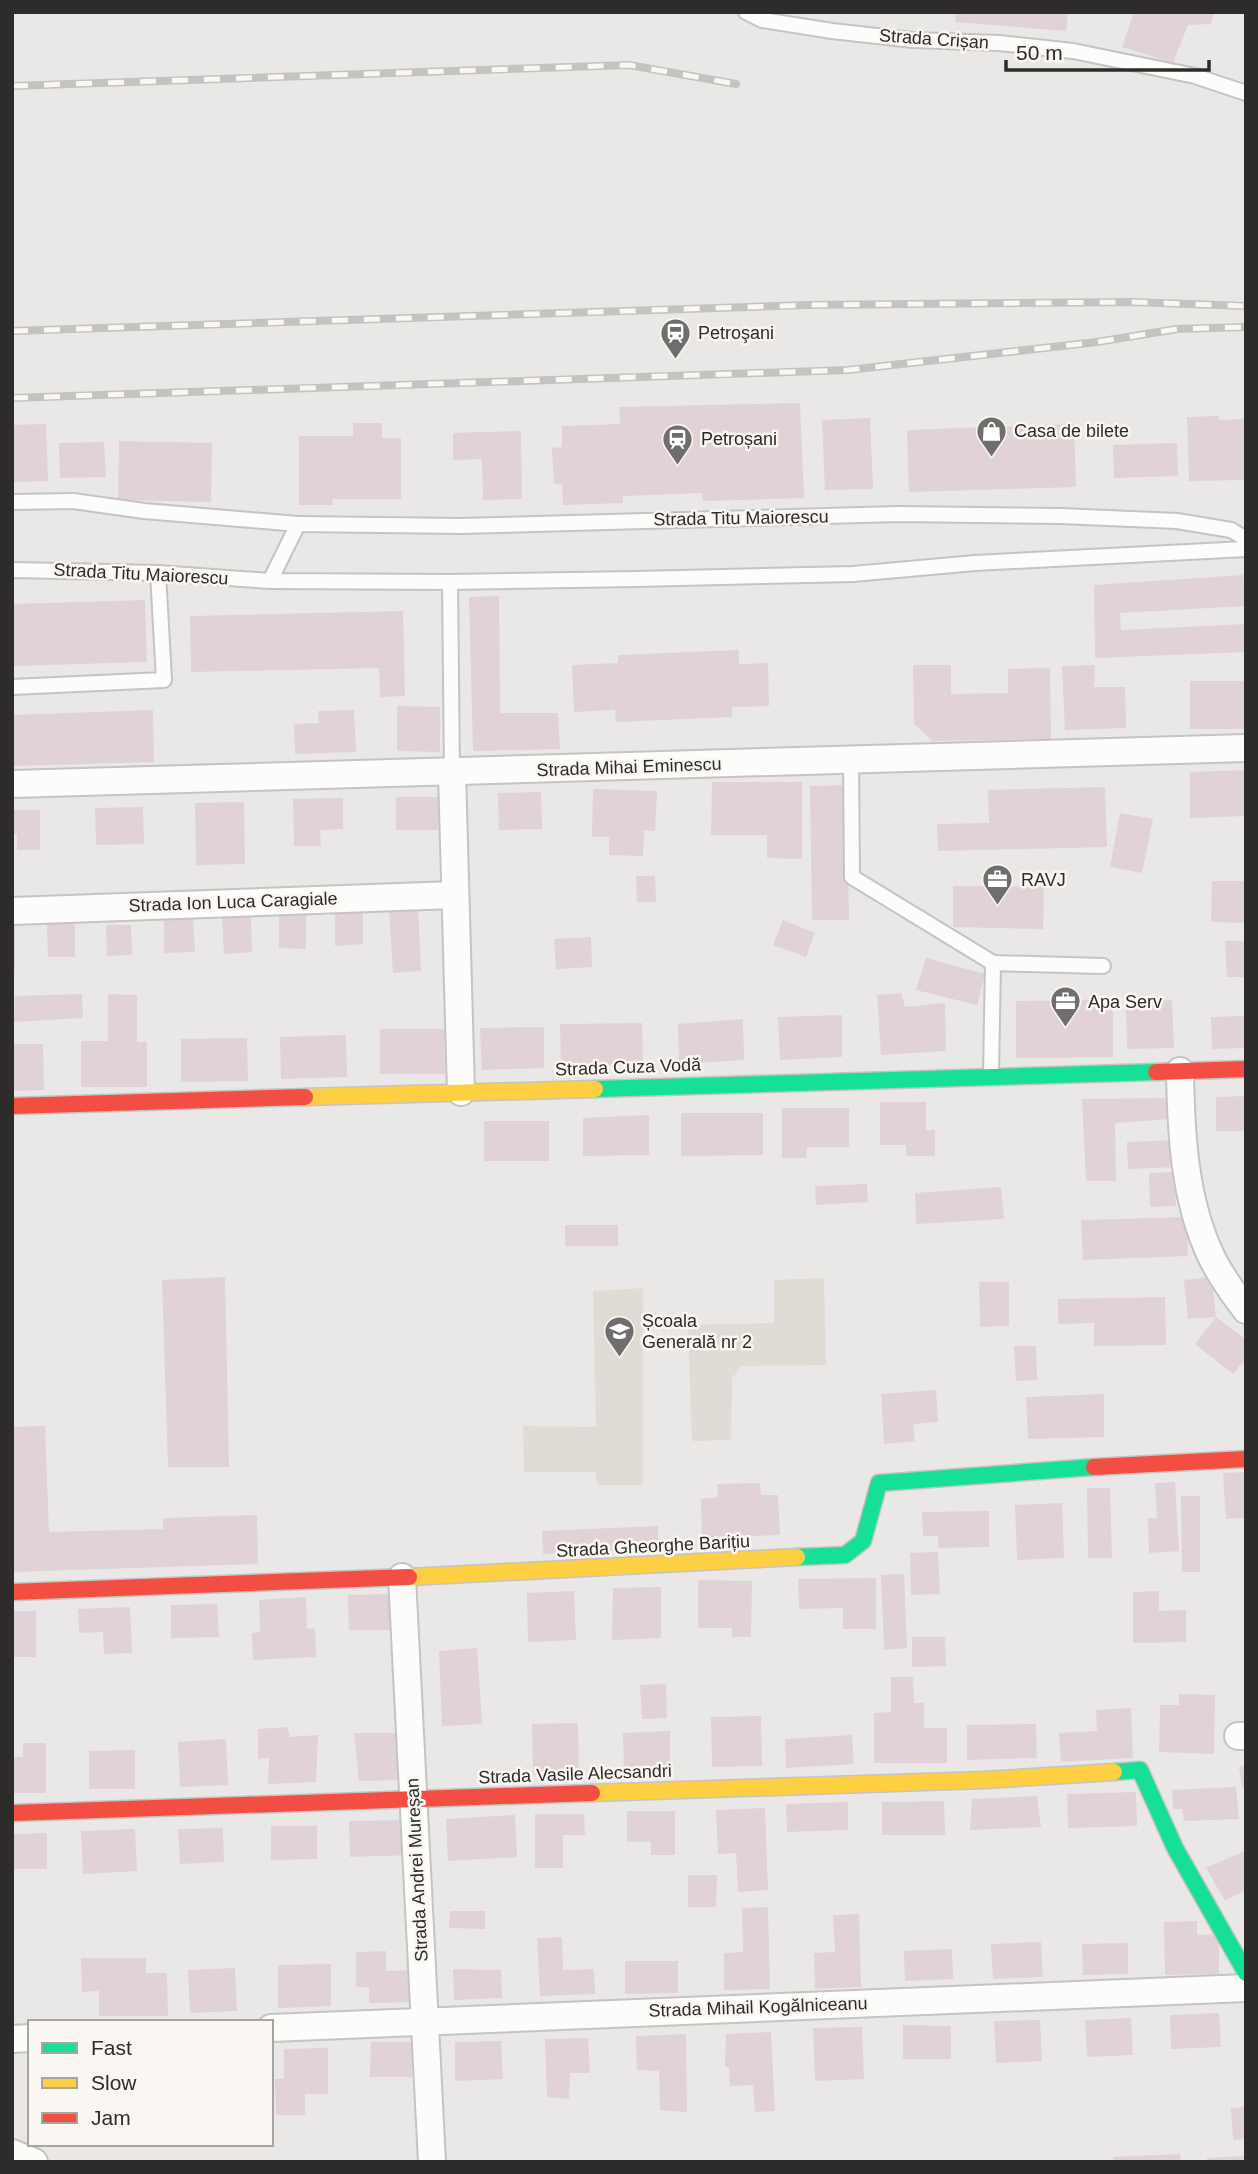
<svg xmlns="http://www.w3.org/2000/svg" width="1258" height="2174" viewBox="0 0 1258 2174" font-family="Helvetica,sans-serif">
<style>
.built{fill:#e0dbd4}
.building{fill:#e0d2d7}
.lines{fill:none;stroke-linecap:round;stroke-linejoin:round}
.lane-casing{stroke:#c5c4c2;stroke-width:18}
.street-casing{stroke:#c5c4c2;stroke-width:30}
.fast-casing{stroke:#c5c4c2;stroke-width:19}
.slow-casing{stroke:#c5c4c2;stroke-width:19}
.jam-casing{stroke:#c5c4c2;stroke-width:19}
.lane{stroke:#fcfcfb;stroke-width:14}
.street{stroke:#fcfcfb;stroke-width:26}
.fast{stroke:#16e098;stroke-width:16}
.slow{stroke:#ffcf43;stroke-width:16}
.jam{stroke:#f24e42;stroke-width:16}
.rail-casing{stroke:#c3c3c2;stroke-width:8}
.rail{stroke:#faf6f1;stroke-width:5;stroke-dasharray:16;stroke-linecap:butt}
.labels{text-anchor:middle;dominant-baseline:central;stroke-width:5;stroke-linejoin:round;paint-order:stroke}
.street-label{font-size:18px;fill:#2d2c2a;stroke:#faf6f1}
.poi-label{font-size:18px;fill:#2d2c2a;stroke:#faf6f1;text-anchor:start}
</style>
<rect width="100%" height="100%" fill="#eae8e6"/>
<g class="built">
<polygon points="824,1278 826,1365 741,1366 732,1379 731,1440 692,1441 688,1325 774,1323 774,1280"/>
<polygon points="643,1288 643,1485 597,1485 596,1472 524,1472 523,1426 596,1427 593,1291"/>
</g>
<g class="building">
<polygon points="956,12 1068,12 1066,31 955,22"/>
<polygon points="1134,12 1214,12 1211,24 1188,25 1173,63 1122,47"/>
<polygon points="800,403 804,498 703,501 702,493 623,496 623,503 563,505 562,484 554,484 552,448 562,447 562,426 620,424 619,407"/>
<polygon points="1219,416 1219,420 1246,419 1246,480 1189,481 1187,417"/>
<polygon points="870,418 873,489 825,490 822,420"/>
<polygon points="353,423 382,423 382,438 401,438 401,499 332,499 333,505 299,505 299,436 353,436"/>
<polygon points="46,424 48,481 12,482 12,425"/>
<polygon points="1074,424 1076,487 909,492 907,430"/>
<polygon points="521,431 522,499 483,500 482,459 453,460 453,433"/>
<polygon points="119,441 212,443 211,502 118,500"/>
<polygon points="104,442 106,477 60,478 59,443"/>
<polygon points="1177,443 1178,476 1114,478 1113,445"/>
<polygon points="1243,575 1246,606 1120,613 1121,630 1246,624 1246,652 1095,658 1094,585"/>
<polygon points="499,596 500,713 558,713 560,749 473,751 469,597"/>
<polygon points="145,600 147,662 12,666 12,604"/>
<polygon points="403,611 405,696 380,697 379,668 191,672 190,616"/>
<polygon points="739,650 739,664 768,663 769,706 732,707 732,717 616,722 615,710 574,712 572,665 618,663 618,655"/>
<polygon points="913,665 951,665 951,694 1008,693 1008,669 1050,668 1051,739 933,741 914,724"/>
<polygon points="1095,665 1094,687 1125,687 1126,728 1065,730 1062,666"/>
<rect x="1190" y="681" width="56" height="48"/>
<polygon points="397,706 440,707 440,752 397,751"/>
<polygon points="153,710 154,762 12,766 12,715"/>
<polygon points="354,710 356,752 295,754 294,724 319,723 318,711"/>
<polygon points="1246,770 1246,816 1190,818 1190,772"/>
<polygon points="712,782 802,782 802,859 767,858 767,835 711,835"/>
<polygon points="847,785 849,920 812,920 810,786"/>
<polygon points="1105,787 1107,847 938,851 937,824 989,823 988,790"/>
<polygon points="593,789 657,791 655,831 644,830 643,856 609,855 609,837 592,837"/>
<polygon points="541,792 542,829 499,830 498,793"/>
<polygon points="396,797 439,797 438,830 396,830"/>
<polygon points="343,798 343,829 320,830 321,846 294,846 293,799"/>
<polygon points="244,802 245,864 196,865 195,803"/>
<polygon points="143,807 144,844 96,845 95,808"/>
<polygon points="12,810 40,810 40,850 17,850 17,834 12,834"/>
<polygon points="1120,813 1153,819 1142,873 1110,867"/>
<polygon points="636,876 655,876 656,902 637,902"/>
<polygon points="1212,881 1246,881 1246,923 1211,922"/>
<polygon points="953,886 1044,887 1043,929 953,927"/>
<polygon points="418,908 421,971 393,973 389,910"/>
<polygon points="363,912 363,944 335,946 335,914"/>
<polygon points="306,913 306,949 279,948 279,914"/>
<polygon points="251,916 252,952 224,954 222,917"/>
<polygon points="164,918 193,918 195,952 164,953"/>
<polygon points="783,920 815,933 806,957 773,945"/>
<rect x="12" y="923" width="3" height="47"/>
<polygon points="47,924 75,924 75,957 48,957"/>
<polygon points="106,925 131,925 132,955 107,956"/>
<polygon points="591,937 592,967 556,969 554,939"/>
<polygon points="1225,941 1246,941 1246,977 1227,977"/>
<polygon points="926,958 985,974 977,1005 916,990"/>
<polygon points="901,993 905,1007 945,1003 946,1051 881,1055 877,995"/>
<polygon points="82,994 83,1018 14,1022 15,996"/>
<polygon points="108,994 137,995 137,1042 147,1042 147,1087 81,1087 81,1041 108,1041"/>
<polygon points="1113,1000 1113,1057 1016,1058 1016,1001"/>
<polygon points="1172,1000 1174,1048 1127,1049 1126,1002"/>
<polygon points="842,1015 842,1057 780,1060 778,1017"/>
<polygon points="1246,1016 1246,1048 1212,1049 1211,1017"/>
<polygon points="743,1019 744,1060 679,1064 678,1024"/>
<polygon points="642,1023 643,1065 561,1066 560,1024"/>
<polygon points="544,1027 544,1068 482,1070 480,1028"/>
<polygon points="380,1029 444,1029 445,1074 380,1074"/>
<polygon points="346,1035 347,1077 281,1079 280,1037"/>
<polygon points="247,1038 248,1081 181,1082 181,1039"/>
<polygon points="12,1044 43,1044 44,1090 12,1091"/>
<polygon points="1246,1096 1246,1131 1216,1131 1216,1097"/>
<polygon points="1169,1098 1171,1119 1115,1123 1116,1181 1086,1181 1082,1099"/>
<polygon points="880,1102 926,1102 926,1130 935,1130 935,1156 906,1156 906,1145 880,1145"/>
<polygon points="782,1108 849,1108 849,1147 807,1147 806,1158 782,1158"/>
<polygon points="681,1113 763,1113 763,1155 681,1156"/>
<polygon points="649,1115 649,1155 583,1156 583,1118"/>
<rect x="484" y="1121" width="65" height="40"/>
<polygon points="1176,1140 1178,1167 1128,1169 1127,1142"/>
<polygon points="1175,1172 1176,1206 1150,1207 1149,1173"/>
<polygon points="867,1184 868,1202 816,1205 815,1186"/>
<polygon points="1001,1187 1004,1219 916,1224 915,1193"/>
<polygon points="1187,1217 1188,1256 1083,1260 1081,1220"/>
<rect x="565" y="1225" width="53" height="21"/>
<polygon points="225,1277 229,1467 168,1467 162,1280"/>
<polygon points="1212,1277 1216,1317 1188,1319 1184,1280"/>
<polygon points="979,1282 1009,1282 1009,1326 980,1327"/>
<polygon points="1165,1297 1166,1345 1094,1346 1094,1323 1058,1324 1058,1299"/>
<polygon points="1216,1317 1246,1340 1246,1358 1233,1374 1195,1344"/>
<polygon points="1014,1346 1036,1346 1037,1380 1016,1381"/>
<polygon points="936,1390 938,1422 913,1424 915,1441 884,1444 881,1394"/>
<polygon points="1104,1394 1104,1437 1028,1439 1026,1397"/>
<polygon points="45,1426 49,1532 163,1529 163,1518 257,1515 258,1564 12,1572 12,1427"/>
<polygon points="1246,1472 1246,1518 1226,1519 1223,1473"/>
<polygon points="1175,1482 1179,1551 1149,1553 1148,1518 1157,1518 1155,1483"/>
<polygon points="760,1483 761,1495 778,1495 780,1535 702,1538 701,1499 718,1497 717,1484"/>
<polygon points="1087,1488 1110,1488 1112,1558 1088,1558"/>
<polygon points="1181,1496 1200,1496 1200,1572 1182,1572"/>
<polygon points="1062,1503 1064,1558 1017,1560 1015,1505"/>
<polygon points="989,1511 989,1547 938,1548 938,1536 923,1536 922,1512"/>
<polygon points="658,1526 659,1549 543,1554 542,1531"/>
<polygon points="938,1552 940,1594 911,1595 910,1553"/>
<polygon points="904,1574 907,1648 884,1650 881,1575"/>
<polygon points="876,1578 876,1629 843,1629 843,1608 799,1609 798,1579"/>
<polygon points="698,1580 752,1581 751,1637 732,1637 732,1628 698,1628"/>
<polygon points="661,1587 661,1638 612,1640 613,1588"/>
<polygon points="574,1591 576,1640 528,1642 527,1593"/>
<polygon points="1159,1591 1159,1611 1186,1610 1186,1642 1133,1643 1133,1592"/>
<polygon points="396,1594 396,1630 349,1630 348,1595"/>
<polygon points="306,1597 307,1629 315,1628 316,1657 253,1660 252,1633 260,1632 259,1600"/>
<polygon points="217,1604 219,1637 171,1638 171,1605"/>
<polygon points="130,1607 132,1653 104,1654 103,1632 79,1633 78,1609"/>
<rect x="12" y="1611" width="24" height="46"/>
<polygon points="912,1637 945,1637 946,1666 912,1667"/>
<polygon points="477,1648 482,1724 442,1726 439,1651"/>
<polygon points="891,1677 913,1677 914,1703 924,1703 924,1728 947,1728 947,1763 874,1763 874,1713 891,1712"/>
<polygon points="666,1684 667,1718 642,1719 640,1685"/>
<polygon points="1179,1694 1215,1695 1214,1754 1159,1752 1160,1705 1179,1705"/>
<polygon points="1131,1708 1133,1758 1061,1762 1059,1733 1097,1731 1096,1710"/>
<polygon points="761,1716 762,1766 712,1767 711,1717"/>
<polygon points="578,1723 579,1774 533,1775 532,1724"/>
<polygon points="1036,1724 1037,1758 967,1760 967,1725"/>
<polygon points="287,1727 290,1737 318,1735 316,1782 268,1784 269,1758 258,1759 258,1729"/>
<polygon points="670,1731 670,1770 624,1773 623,1733"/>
<polygon points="354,1733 402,1733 400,1780 359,1781"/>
<polygon points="852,1735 854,1764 786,1768 785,1739"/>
<polygon points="226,1739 228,1785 180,1787 178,1742"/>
<polygon points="23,1743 46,1743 46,1793 12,1793 12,1757 23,1757"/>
<polygon points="135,1750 135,1789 89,1789 89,1751"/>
<polygon points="1246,1765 1246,1787 1242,1787 1239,1767"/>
<polygon points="1236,1787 1239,1819 1184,1821 1182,1809 1173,1809 1172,1790"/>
<polygon points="1136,1792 1137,1826 1068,1828 1067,1794"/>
<polygon points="1037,1796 1041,1827 970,1830 972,1799"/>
<polygon points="944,1801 945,1835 882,1835 882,1802"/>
<polygon points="848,1802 848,1830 787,1832 786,1804"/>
<polygon points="765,1808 768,1890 738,1892 736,1853 718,1854 716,1810"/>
<polygon points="627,1811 675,1811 675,1855 651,1855 651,1842 627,1842"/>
<polygon points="535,1814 584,1814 585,1835 563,1835 563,1868 535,1868"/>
<polygon points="515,1815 517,1857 448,1861 446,1819"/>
<polygon points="409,1820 410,1855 350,1857 349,1821"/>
<polygon points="271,1826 317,1826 317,1859 271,1860"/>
<polygon points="223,1828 224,1862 180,1864 178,1829"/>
<polygon points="135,1829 137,1871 83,1874 81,1831"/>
<polygon points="47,1833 47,1869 12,1869 12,1834"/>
<polygon points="1244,1851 1246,1855 1246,1890 1225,1901 1206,1868"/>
<polygon points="688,1875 717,1875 716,1907 688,1907"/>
<polygon points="768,1907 770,1989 724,1990 724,1953 743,1952 742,1908"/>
<polygon points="450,1911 485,1911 485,1929 449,1928"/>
<polygon points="859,1914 861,1987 815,1989 814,1953 835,1952 833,1915"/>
<polygon points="1197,1921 1197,1935 1219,1934 1219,1974 1165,1975 1164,1922"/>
<polygon points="562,1937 563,1970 594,1969 595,1994 540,1996 537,1938"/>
<polygon points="1041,1942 1043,1977 993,1979 991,1944"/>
<polygon points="1128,1943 1128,1974 1083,1975 1082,1944"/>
<polygon points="952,1949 953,1979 905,1981 904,1951"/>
<polygon points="386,1951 386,1971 413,1970 414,2002 369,2003 369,1987 356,1987 356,1952"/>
<polygon points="81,1958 146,1958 146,1973 167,1973 168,2016 99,2016 99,1991 82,1992"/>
<polygon points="625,1961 678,1961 678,1993 625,1994"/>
<polygon points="331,1964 331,2006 278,2008 278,1965"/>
<polygon points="235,1968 237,2011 190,2013 188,1970"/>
<polygon points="453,1969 501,1970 502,1998 454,2000"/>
<polygon points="1219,2013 1221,2047 1171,2049 1170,2015"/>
<polygon points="1131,2018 1133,2055 1087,2057 1085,2020"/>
<polygon points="1040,2020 1042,2061 996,2063 994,2021"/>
<polygon points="903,2025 951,2026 951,2059 903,2059"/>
<polygon points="862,2027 864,2079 815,2081 813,2028"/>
<polygon points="771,2032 775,2111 755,2112 753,2085 730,2086 729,2067 725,2067 726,2034"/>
<polygon points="686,2034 687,2112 660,2110 659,2071 637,2070 636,2036"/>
<polygon points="588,2038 590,2073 570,2073 569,2099 547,2097 545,2039"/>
<polygon points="501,2041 503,2079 455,2081 455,2042"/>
<polygon points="371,2042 413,2042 412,2077 370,2077"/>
<polygon points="328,2048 328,2094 305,2094 305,2115 276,2115 275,2079 284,2079 284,2049"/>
<polygon points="1246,2107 1246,2139 1233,2140 1231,2108"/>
<polygon points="1180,2154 1181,2162 1113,2162 1113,2157"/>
<polygon points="1246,2156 1246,2162 1207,2162 1207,2158"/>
</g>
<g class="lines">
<defs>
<g id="lane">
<polyline points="746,12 762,20 832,31 913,40 999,43 1073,51 1195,76 1246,93"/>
<polyline points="12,502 73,501 144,511 298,524"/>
<polyline points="12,570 158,573 270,581 450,582 637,579 853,574 975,563 1246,549"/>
<polyline points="270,581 298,524 460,526 898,514 1061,516 1177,521 1231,530 1246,539"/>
<polyline points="450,582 452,773"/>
<polyline points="12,687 164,680 158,573"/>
<polyline points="851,760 852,877 993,963"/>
<polyline points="991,1074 993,963 1103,966"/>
</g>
<g id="street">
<polyline points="452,773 461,1092"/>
<polyline points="12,784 1246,748"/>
<polyline points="12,911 454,895"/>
<path d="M 1180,1071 C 1181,1132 1184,1199 1211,1256 C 1220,1275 1233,1293 1246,1310"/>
<polyline points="402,1577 432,2162"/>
<polyline points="1238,1736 1246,1736"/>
<polyline points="271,2028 1246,1988"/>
<polyline points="12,2039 30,2038"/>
<polyline points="12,2153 34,2162"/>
</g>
<g id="fast">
<polyline points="595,1089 1156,1072"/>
<polyline points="797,1557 845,1555 863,1541 879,1483 1094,1467"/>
<polyline points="1114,1772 1140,1770 1175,1848 1246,1973"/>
</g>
<g id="slow">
<polyline points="305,1097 595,1089"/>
<polyline points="409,1577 797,1557"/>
<polyline points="592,1793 985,1780 1114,1772"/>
</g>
<g id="jam">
<polyline points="1156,1072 1246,1069"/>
<polyline points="12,1106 305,1097"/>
<polyline points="1094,1467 1246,1459"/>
<polyline points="12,1592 409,1577"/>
<polyline points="12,1813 592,1793"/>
</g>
</defs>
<use href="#lane" class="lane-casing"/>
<use href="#street" class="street-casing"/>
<use href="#fast" class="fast-casing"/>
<use href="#slow" class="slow-casing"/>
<use href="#jam" class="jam-casing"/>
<use href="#lane" class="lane"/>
<use href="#street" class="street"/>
<use href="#fast" class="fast"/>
<use href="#slow" class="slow"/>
<use href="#jam" class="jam"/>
<defs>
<g id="rail">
<polyline points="12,86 629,65 736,84"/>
<polyline points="12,331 808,305 1132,302 1246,306"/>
<polyline points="12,398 848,370 1097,342 1177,329 1246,327"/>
</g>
</defs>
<use href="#rail" class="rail-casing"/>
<use href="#rail" class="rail"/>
</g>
<defs>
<symbol id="station-pin" viewBox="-11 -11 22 30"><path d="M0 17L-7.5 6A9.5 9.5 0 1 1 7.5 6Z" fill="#6f6e6c" stroke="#faf6f1"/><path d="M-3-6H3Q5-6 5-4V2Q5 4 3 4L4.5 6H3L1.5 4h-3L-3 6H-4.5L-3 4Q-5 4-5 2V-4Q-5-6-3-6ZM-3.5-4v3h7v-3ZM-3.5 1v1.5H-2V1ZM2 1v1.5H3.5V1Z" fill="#fff"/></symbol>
<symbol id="shop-pin" viewBox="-11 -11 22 30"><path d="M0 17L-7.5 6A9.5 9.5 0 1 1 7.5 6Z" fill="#6f6e6c" stroke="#faf6f1"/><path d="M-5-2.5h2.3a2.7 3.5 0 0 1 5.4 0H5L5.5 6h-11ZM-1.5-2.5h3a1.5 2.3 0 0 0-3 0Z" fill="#fff"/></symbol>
<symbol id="office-pin" viewBox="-11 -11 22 30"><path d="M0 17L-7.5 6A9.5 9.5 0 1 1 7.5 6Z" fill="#6f6e6c" stroke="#faf6f1"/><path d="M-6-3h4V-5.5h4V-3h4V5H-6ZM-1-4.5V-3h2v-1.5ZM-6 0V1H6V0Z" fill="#fff"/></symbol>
<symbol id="school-pin" viewBox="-11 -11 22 30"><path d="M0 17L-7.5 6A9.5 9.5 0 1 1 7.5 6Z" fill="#6f6e6c" stroke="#faf6f1"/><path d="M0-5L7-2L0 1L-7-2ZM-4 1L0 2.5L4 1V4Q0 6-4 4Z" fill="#fff"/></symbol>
</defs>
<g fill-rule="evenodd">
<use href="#station-pin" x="658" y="316" width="35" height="47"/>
<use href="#shop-pin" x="974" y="414" width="35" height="47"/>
<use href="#station-pin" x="660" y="422" width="35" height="47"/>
<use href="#office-pin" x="980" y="862" width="35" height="47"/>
<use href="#office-pin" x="1048" y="984" width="35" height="47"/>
<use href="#school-pin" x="602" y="1314" width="35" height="47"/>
</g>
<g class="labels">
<g class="street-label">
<text transform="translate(934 39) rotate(4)">Strada Crișan</text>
<text transform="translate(741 518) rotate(-1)">Strada Titu Maiorescu</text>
<text transform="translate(141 574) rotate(3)">Strada Titu Maiorescu</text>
<text transform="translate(629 767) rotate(-2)">Strada Mihai Eminescu</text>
<text transform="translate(233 902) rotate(-2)">Strada Ion Luca Caragiale</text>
<text transform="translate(628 1067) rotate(-2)">Strada Cuza Vodă</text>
<text transform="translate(653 1546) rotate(-3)">Strada Gheorghe Barițiu</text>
<text transform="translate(575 1774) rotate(-2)">Strada Vasile Alecsandri</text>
<text transform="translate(417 1870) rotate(-93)">Strada Andrei Mureșan</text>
<text transform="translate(758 2007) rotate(-2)">Strada Mihail Kogălniceanu</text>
</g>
<g class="poi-label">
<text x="698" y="333">Petroşani</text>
<text x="1014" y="431">Casa de bilete</text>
<text x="701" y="439">Petroșani</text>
<text x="1021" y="880">RAVJ</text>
<text x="1088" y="1002">Apa Serv</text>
<text x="642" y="1321">Școala<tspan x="642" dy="21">Generală nr 2</tspan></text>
</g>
</g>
<rect width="1258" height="2174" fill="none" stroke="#2d2c2a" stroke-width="28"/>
<rect x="28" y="2020" width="245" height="126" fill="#faf6f1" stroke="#a8a5a1" stroke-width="2"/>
<rect x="42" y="2043" width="35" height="10" fill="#16e098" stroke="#a8a5a1" stroke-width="2"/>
<text x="91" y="2055" font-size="21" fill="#2d2c2a">Fast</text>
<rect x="42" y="2078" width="35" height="10" fill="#ffcf43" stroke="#a8a5a1" stroke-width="2"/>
<text x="91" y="2090" font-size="21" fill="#2d2c2a">Slow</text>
<rect x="42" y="2113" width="35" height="10" fill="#f24e42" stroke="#a8a5a1" stroke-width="2"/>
<text x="91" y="2125" font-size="21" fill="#2d2c2a">Jam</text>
<path d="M1006 60v10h203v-10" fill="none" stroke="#2d2c2a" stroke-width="3.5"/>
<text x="1016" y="60" font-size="21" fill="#2d2c2a" stroke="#faf6f1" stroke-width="5" paint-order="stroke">50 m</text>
</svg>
